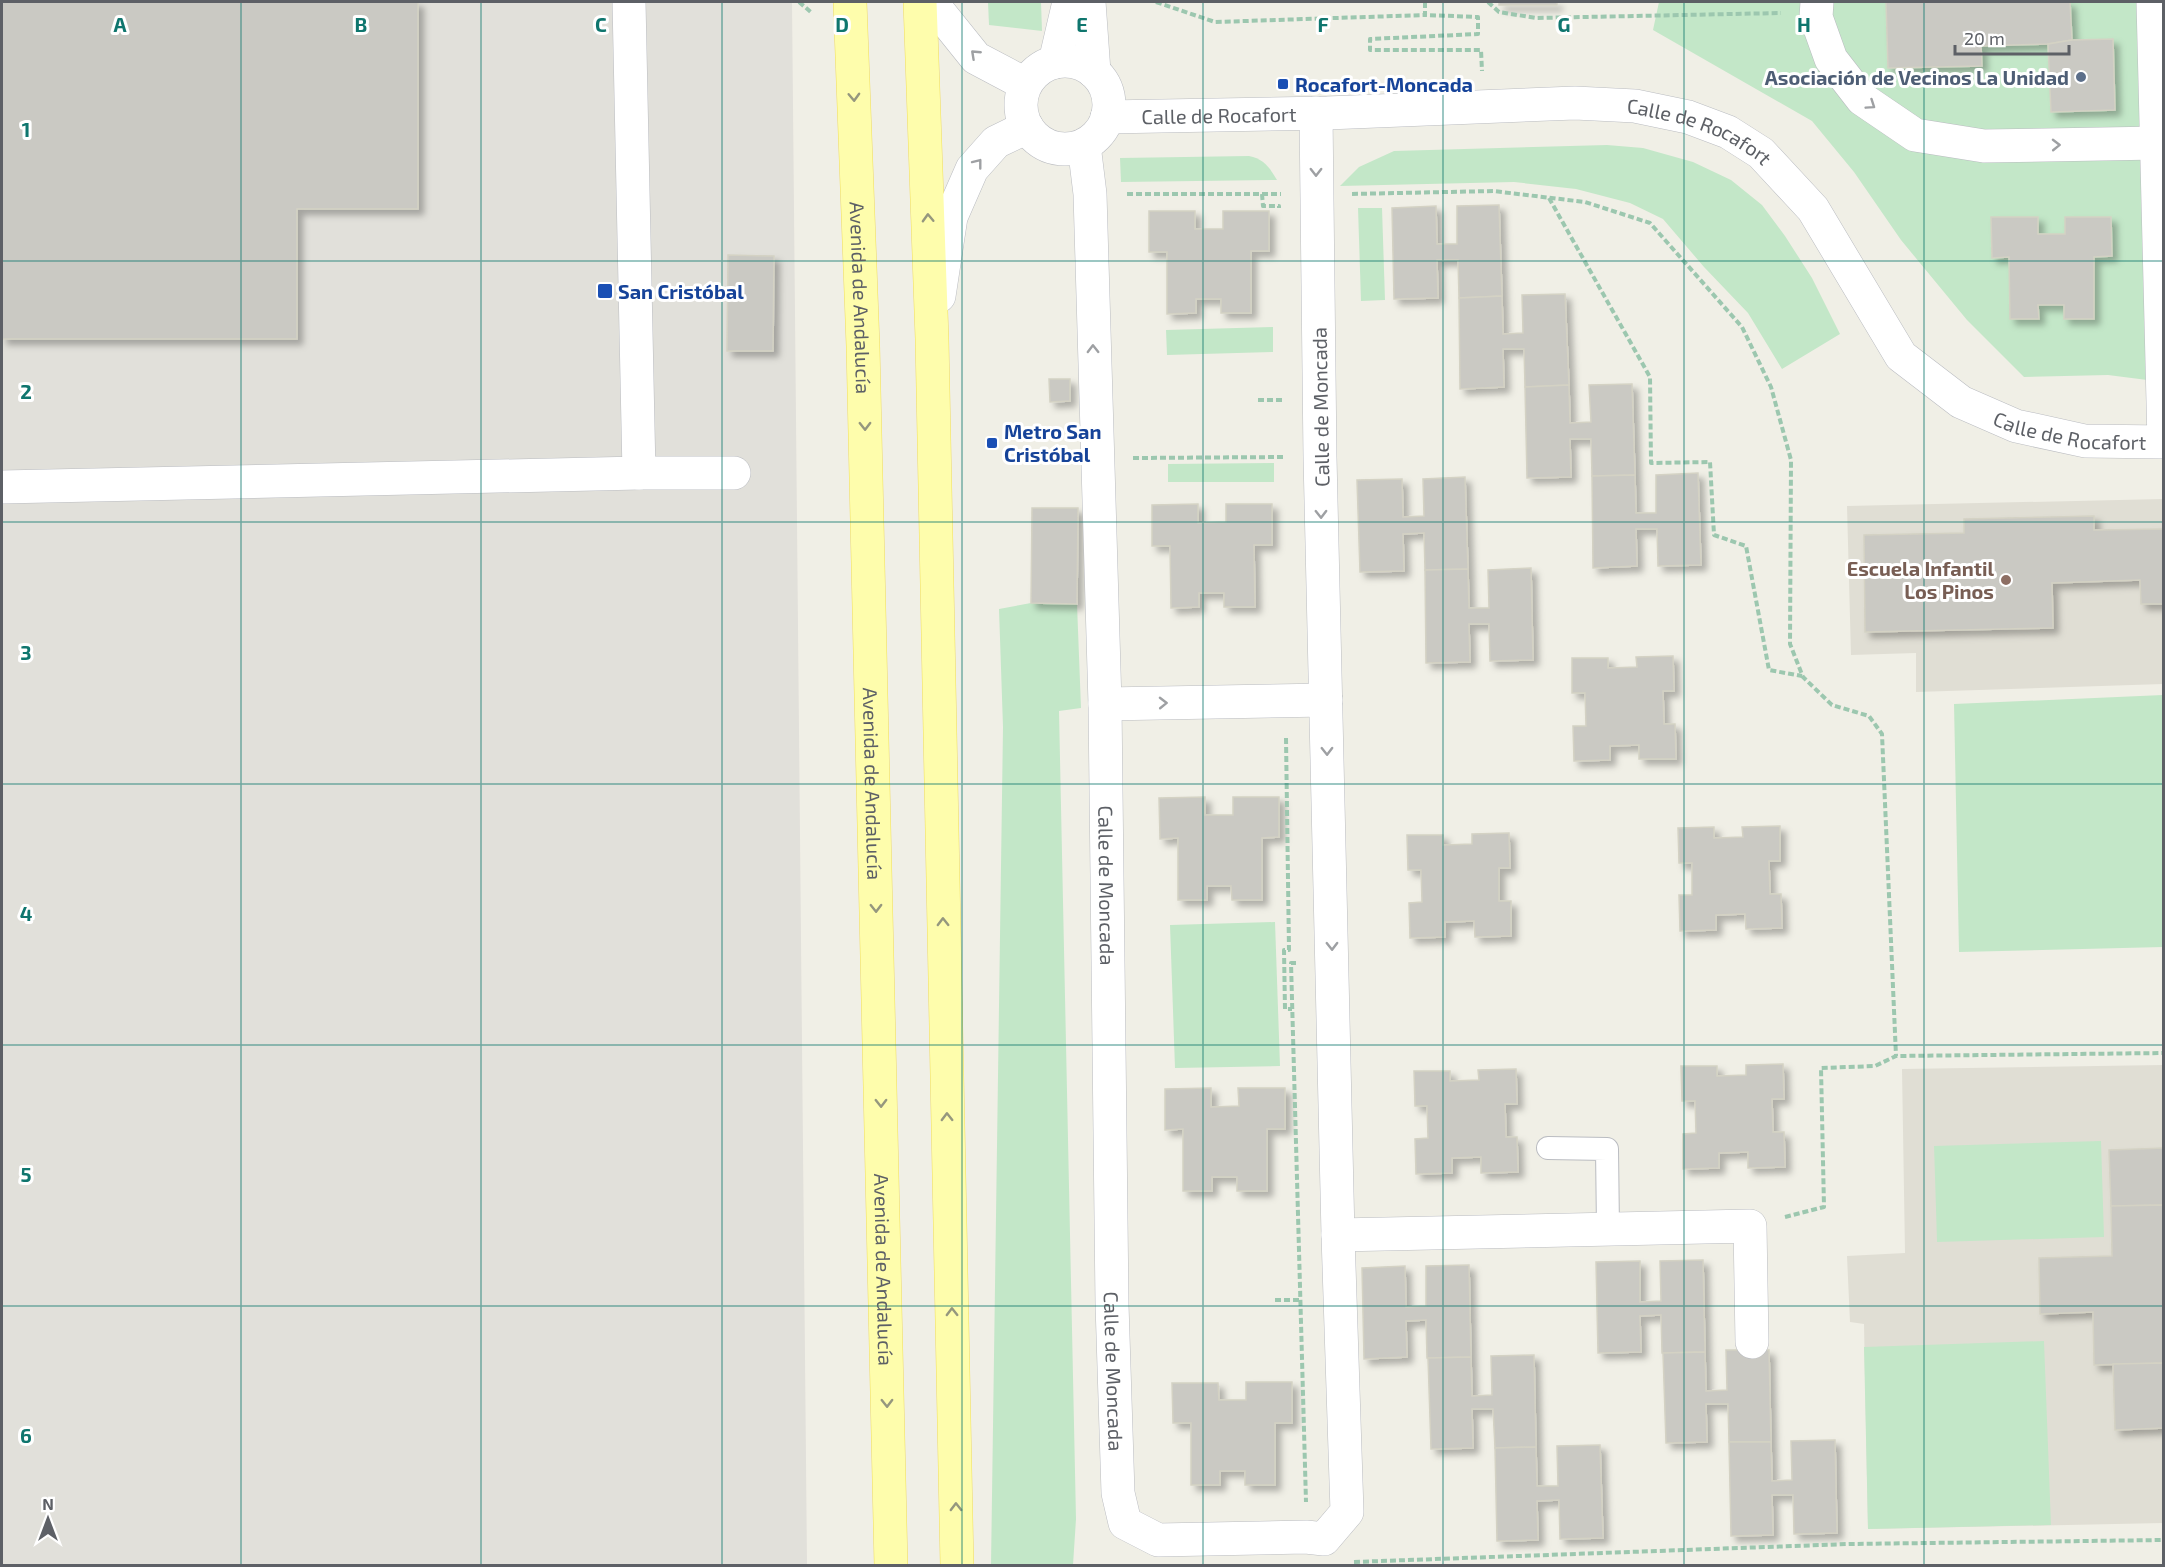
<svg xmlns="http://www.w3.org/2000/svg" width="2165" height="1567" viewBox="0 0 2165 1567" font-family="'Exo 2',sans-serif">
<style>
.industrial{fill:#e1e0da}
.education{fill:#e0ded4}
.green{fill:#c3e7c8}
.building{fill:#cac9c3;stroke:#d4d2c4;stroke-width:1.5;filter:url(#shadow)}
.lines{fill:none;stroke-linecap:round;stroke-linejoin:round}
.lane-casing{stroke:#babcc1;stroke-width:24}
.street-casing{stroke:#babcc1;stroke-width:34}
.primary-casing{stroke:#f0dd5f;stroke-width:34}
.path{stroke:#9cc7af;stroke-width:4;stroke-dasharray:6 3;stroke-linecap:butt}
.lane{stroke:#fff;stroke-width:22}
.street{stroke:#fff;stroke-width:33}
.primary{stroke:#fefdac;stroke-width:33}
.oneway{stroke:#9ea0a3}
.oneway2{stroke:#95977e}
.grid{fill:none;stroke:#0f766e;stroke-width:1.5;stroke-opacity:0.55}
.service-dot{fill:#5c6f8a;stroke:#fff;stroke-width:2}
.transit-dot{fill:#1a4fb4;stroke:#fff;stroke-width:2}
.education-dot{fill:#8d6e63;stroke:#fff;stroke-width:2}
.labels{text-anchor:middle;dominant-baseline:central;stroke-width:6;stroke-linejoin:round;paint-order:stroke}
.service-label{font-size:20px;font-weight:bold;fill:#4e5e75;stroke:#fff;text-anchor:end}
.transit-label{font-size:20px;font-weight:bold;fill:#164399;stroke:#fff;text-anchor:start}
.street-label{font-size:20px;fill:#5d6066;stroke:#fff}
.education-label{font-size:20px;font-weight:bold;fill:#785e54;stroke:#fff;text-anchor:end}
.grid-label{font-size:20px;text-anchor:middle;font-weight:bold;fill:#0f766e;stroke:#fff;stroke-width:6;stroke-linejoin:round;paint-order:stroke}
</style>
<defs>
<filter id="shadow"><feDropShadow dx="5.5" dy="5.5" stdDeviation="3" flood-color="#0004"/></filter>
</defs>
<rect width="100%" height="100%" fill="#f0efe6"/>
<polygon class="industrial" points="2,2 792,2 807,1565 2,1566"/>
<g class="education">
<polygon points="2163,499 2163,684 1916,692 1916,653 1851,655 1847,506"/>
<polygon points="2163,1065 2163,1523 1868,1529 1864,1324 1850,1322 1847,1256 1905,1253 1902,1069"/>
</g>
<g class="green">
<polygon points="988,2 1041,2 1042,31 989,25"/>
<polygon points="1659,2 2163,2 2163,382 2108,375 2024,377 1967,320 1901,240 1854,172 1812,121 1653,30"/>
<polygon points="1607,145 1643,148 1693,162 1731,180 1762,205 1785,236 1812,278 1840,334 1782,369 1748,313 1704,267 1663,219 1630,203 1576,189 1514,182 1340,186 1359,167 1394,151"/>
<path d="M 1249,156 C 1264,159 1270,168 1277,180 L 1121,182 L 1120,158 Z"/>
<polygon points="1358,208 1382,208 1385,300 1361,301"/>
<polygon points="1273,327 1273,352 1167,355 1166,330"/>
<polygon points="1274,463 1274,482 1168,482 1168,464"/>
<polygon points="1031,603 1077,604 1081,708 1059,711 1076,1519 1073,1565 991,1566 1003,727 999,609"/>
<polygon points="2163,695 2163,947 1959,952 1954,704"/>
<polygon points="1275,922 1280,1066 1175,1068 1170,925"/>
<polygon points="2101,1141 2104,1237 1937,1242 1934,1146"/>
<polygon points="2044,1341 2051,1525 1868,1529 1864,1347"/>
</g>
<g class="building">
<polygon points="2,2 418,2 418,209 297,209 297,339 2,339"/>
<rect x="1499" y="2" width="58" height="3"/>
<polygon points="1886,2 2070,2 2072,40 2048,44 1981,46 1982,66 1888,68"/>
<polygon points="2113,39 2115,110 2051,112 2048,44 2072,40"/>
<polygon points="1499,205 1502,296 1459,298 1458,260 1437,260 1438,298 1394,299 1392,208 1436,206 1437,244 1457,244 1457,206"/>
<polygon points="1149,211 1195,211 1195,229 1223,229 1223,211 1269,211 1269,251 1251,251 1251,313 1221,313 1221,299 1196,299 1196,313 1167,314 1167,252 1149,252"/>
<polygon points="1991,217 2038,217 2038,234 2065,234 2065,217 2111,217 2112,256 2094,257 2094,319 2064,319 2064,305 2038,305 2039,319 2010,319 2009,257 1992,258"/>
<polygon points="728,255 774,256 773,351 727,351"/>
<polygon points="1565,294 1569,385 1525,387 1524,349 1503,349 1504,387 1460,389 1459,298 1502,296 1503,334 1523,333 1522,295"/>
<polygon points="1049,379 1070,379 1070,401 1050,402"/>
<polygon points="1632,384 1635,475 1592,476 1591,439 1570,439 1571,477 1527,478 1525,387 1569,385 1570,423 1591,422 1589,385"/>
<polygon points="1698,473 1701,565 1658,566 1657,529 1636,529 1637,566 1593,568 1592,476 1635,475 1636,513 1656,513 1656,475"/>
<polygon points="1465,477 1468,569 1425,570 1424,533 1403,534 1404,571 1360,572 1357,480 1402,479 1403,517 1424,516 1423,479"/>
<polygon points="1198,504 1198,523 1226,522 1226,504 1272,504 1272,545 1254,545 1255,607 1224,607 1224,593 1199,593 1199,607 1171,608 1170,546 1152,546 1152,505"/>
<polygon points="1032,508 1078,508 1077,604 1031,603"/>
<polygon points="2094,516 2094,530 2164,529 2164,604 2141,604 2140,580 2052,583 2053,628 1865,632 1864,535 1964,533 1964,519"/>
<polygon points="1531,568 1533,660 1490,661 1489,624 1469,624 1470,662 1426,663 1425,570 1468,569 1469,608 1489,608 1488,570"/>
<polygon points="1673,656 1674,691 1663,691 1664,724 1675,724 1676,759 1639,759 1639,745 1610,746 1610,760 1574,761 1573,726 1586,726 1585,693 1572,693 1572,658 1608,658 1608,668 1637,667 1636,657"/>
<polygon points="1205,797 1205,815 1233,815 1233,797 1279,797 1279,837 1262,838 1262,900 1232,900 1231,886 1207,886 1207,900 1178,900 1178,838 1160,839 1159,798"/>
<polygon points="1780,826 1780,861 1769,861 1770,894 1781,894 1782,928 1746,929 1745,914 1716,915 1716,930 1680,931 1679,895 1692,895 1692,863 1679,863 1678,828 1714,827 1714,838 1743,837 1742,827"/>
<polygon points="1509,833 1510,868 1499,868 1499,901 1511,901 1511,936 1475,937 1474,921 1445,922 1445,937 1410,938 1409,903 1422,902 1421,870 1408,870 1407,835 1443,835 1443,845 1472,844 1472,834"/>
<polygon points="1783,1064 1784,1099 1772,1099 1773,1132 1784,1132 1785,1167 1748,1168 1748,1152 1719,1153 1719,1168 1683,1169 1683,1134 1696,1133 1695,1101 1682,1101 1681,1066 1717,1066 1717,1076 1746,1075 1746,1065"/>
<polygon points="1516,1069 1517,1104 1505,1104 1506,1137 1517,1137 1518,1172 1481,1173 1481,1157 1452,1158 1452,1173 1416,1174 1415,1139 1428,1138 1427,1106 1415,1106 1414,1071 1450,1071 1450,1081 1479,1080 1478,1070"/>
<polygon points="1211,1088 1211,1107 1239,1106 1238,1088 1285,1088 1285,1129 1267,1129 1267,1191 1237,1191 1237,1177 1212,1177 1212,1191 1183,1191 1183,1129 1165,1130 1165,1089"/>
<polygon points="2164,1148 2164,1205 2111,1206 2109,1150"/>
<polygon points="2164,1205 2164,1363 2094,1365 2093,1312 2040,1314 2039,1258 2112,1256 2111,1206"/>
<polygon points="1703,1260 1705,1352 1662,1353 1661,1315 1640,1316 1641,1352 1598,1353 1596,1262 1640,1261 1640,1302 1661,1301 1660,1261"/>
<polygon points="1469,1265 1471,1357 1427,1358 1426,1320 1406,1321 1407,1357 1364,1359 1362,1268 1405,1266 1406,1307 1426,1306 1426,1266"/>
<polygon points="1726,1350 1769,1350 1771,1442 1729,1442 1728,1404 1706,1404 1707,1442 1666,1443 1663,1353 1705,1352 1706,1391 1727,1390"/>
<polygon points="1534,1355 1536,1447 1495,1448 1493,1409 1472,1409 1473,1448 1431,1449 1428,1358 1471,1357 1472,1396 1492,1395 1491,1356"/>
<polygon points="2164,1363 2164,1428 2115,1430 2113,1364"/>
<polygon points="1246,1382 1292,1382 1292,1423 1275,1423 1275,1485 1245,1485 1245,1471 1220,1471 1220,1485 1191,1485 1191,1423 1173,1423 1172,1383 1218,1383 1219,1400 1246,1400"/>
<polygon points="1835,1440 1837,1533 1794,1534 1793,1495 1772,1495 1773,1535 1731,1536 1729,1442 1771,1442 1772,1481 1792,1480 1791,1441"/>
<polygon points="1600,1445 1603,1538 1560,1539 1559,1500 1537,1501 1538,1540 1497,1541 1495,1448 1536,1447 1537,1486 1558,1486 1557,1446"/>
</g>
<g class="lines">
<defs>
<polyline id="lane" points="1548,1148 1607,1149 1608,1229"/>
<g id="street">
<polyline points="931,2 976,58 1025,84"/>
<polyline points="1089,2 1094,72"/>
<polyline points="1817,2 1816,17 1831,59 1862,99 1915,135 1984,146 2158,143"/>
<circle cx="1065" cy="105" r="44"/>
<polyline points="1055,62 1069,2"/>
<path id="s1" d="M 1107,117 L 1327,113 L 1575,103 L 1635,106 L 1688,117 L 1728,132 L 1761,153 L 1813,209 L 1901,356 L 1961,402 L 2016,426 L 2085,441 L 2164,442 L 2153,2"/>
<path id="s2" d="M 1084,145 L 1090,194 L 1105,704 L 1112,1304 L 1118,1493 L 1125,1523 L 1158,1540 L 1306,1537 L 1324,1539 L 1347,1512 L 1338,1235 L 1320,457 L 1316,113"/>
<polyline points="939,296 951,217 972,169 996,142 1027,127"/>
<polyline points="639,473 734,473"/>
<polyline points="2,487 639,473 629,2"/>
<polyline points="1105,704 1326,700"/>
<polyline points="1338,1235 1750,1226 1752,1342"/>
</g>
<g id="primary">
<path id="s3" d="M 850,2 L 863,346 L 891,1566"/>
<polyline points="920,2 932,339 957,1566"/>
</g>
</defs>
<use href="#lane" class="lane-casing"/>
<use href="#street" class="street-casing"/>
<use href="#primary" class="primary-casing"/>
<g class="path">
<polyline points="799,2 812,13"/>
<polyline points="1156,2 1215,22 1425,15"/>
<polyline points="1425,2 1425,15 1478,17 1478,34 1370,39 1370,50 1481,50 1482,71"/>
<polyline points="1488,2 1499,12 1536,18 1781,13"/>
<polyline points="1127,194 1281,194"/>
<polyline points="1262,194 1263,206 1279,206 1279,208"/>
<polyline points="1352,194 1493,191 1585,202 1650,223 1742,327 1771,387 1791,460 1790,644 1803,677 1832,705 1869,716 1882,734 1896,1056"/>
<polyline points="1549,198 1650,377 1651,463 1710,462 1714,535 1746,546 1769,670 1802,676"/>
<polyline points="1258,400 1282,400 1282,398"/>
<polyline points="1133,458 1285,457"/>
<polyline points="1286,738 1289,950 1284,950 1285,1009 1292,1009"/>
<polyline points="1296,963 1291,963 1306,1502"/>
<polyline points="1785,1217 1824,1207 1821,1068 1875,1066 1896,1056 2164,1053"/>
<polyline points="1275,1300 1300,1300"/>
<polyline points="1354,1562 1849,1544 2164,1540"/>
</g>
<use href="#lane" class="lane"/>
<use href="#street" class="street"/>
<use href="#primary" class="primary"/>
</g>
<defs><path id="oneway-chevron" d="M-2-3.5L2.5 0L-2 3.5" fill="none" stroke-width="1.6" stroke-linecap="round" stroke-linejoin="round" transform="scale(1.5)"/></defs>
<g class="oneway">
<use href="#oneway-chevron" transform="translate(975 54) rotate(-137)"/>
<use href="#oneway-chevron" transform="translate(1871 105) rotate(34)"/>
<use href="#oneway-chevron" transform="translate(2056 145) rotate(-1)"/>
<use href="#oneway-chevron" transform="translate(978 163) rotate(-52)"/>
<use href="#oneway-chevron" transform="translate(1316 172) rotate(90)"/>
<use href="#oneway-chevron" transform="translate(1093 349) rotate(-91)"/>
<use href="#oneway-chevron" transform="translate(1321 514) rotate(89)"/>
<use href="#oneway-chevron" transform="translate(1163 703) rotate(-1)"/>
<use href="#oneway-chevron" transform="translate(1327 751) rotate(89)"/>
<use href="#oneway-chevron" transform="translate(1332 946) rotate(89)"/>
</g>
<g class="oneway2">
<use href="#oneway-chevron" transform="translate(854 97) rotate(88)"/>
<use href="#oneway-chevron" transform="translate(928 218) rotate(-92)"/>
<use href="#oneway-chevron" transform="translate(865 426) rotate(89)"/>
<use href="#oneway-chevron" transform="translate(876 908) rotate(89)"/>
<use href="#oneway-chevron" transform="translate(943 922) rotate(-91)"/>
<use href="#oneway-chevron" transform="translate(881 1103) rotate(89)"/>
<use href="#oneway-chevron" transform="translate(947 1117) rotate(-91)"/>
<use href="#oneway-chevron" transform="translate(952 1312) rotate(-91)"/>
<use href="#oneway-chevron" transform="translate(887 1403) rotate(89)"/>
<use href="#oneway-chevron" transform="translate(956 1507) rotate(-91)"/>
</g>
<path class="grid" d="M 241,2 L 241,1566M 481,2 L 481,1566M 722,2 L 722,1566M 962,2 L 962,1566M 1203,2 L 1203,1566M 1443,2 L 1443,1566M 1684,2 L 1684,1566M 1924,2 L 1924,1566M 2,261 L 2164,261M 2,522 L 2164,522M 2,784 L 2164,784M 2,1045 L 2164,1045M 2,1306 L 2164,1306"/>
<circle class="service-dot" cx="2081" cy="77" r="6"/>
<g class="transit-dot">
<rect x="1277" y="78" width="12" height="12" rx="3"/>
<rect x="597" y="283" width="16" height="16" rx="3"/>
<rect x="986" y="437" width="12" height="12" rx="3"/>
</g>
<circle class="education-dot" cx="2006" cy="580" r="6"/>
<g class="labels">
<g class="service-label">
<text x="2069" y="77">Asociación de Vecinos La Unidad</text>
</g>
<g class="transit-label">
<text x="1295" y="84">Rocafort-Moncada</text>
<text x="618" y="291">San Cristóbal</text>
<text x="1004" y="431">Metro San<tspan x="1004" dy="23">Cristóbal</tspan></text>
</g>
<g class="street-label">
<text stroke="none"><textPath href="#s1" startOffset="112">Calle de Rocafort</textPath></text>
<text stroke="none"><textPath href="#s1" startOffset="598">Calle de Rocafort</textPath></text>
<text stroke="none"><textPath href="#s3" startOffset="296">Avenida de Andalucía</textPath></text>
<text transform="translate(1320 407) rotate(-91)">Calle de Moncada</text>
<text stroke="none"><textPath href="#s1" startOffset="1102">Calle de Rocafort</textPath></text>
<text stroke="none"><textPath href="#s3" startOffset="782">Avenida de Andalucía</textPath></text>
<text stroke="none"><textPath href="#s2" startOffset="741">Calle de Moncada</textPath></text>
<text stroke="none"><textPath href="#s3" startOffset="1268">Avenida de Andalucía</textPath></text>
<text stroke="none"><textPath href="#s2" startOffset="1227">Calle de Moncada</textPath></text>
</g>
<g class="education-label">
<text x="1994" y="568">Escuela Infantil<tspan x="1994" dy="23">Los Pinos</tspan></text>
</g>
</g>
<g class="grid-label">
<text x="120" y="32">A</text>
<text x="361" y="32">B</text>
<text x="601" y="32">C</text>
<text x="842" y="32">D</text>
<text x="1082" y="32">E</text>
<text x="1323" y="32">F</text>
<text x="1564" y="32">G</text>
<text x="1804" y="32">H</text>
<text x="26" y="137">1</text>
<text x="26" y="399">2</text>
<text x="26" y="660">3</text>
<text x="26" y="921">4</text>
<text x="26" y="1182">5</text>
<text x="26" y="1443">6</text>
</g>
<rect width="2165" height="1567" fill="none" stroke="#5d6066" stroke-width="6"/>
<g transform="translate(48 1519)" stroke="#ffffff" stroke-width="4.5" paint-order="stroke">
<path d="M0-4.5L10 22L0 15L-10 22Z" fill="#5d6066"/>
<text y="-9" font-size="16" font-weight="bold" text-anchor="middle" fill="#5d6066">N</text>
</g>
<path d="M1955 45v9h114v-9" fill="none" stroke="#5d6066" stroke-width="3"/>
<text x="1964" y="45" font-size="18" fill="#5d6066" stroke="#ffffff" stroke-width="4.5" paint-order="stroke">20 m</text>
</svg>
